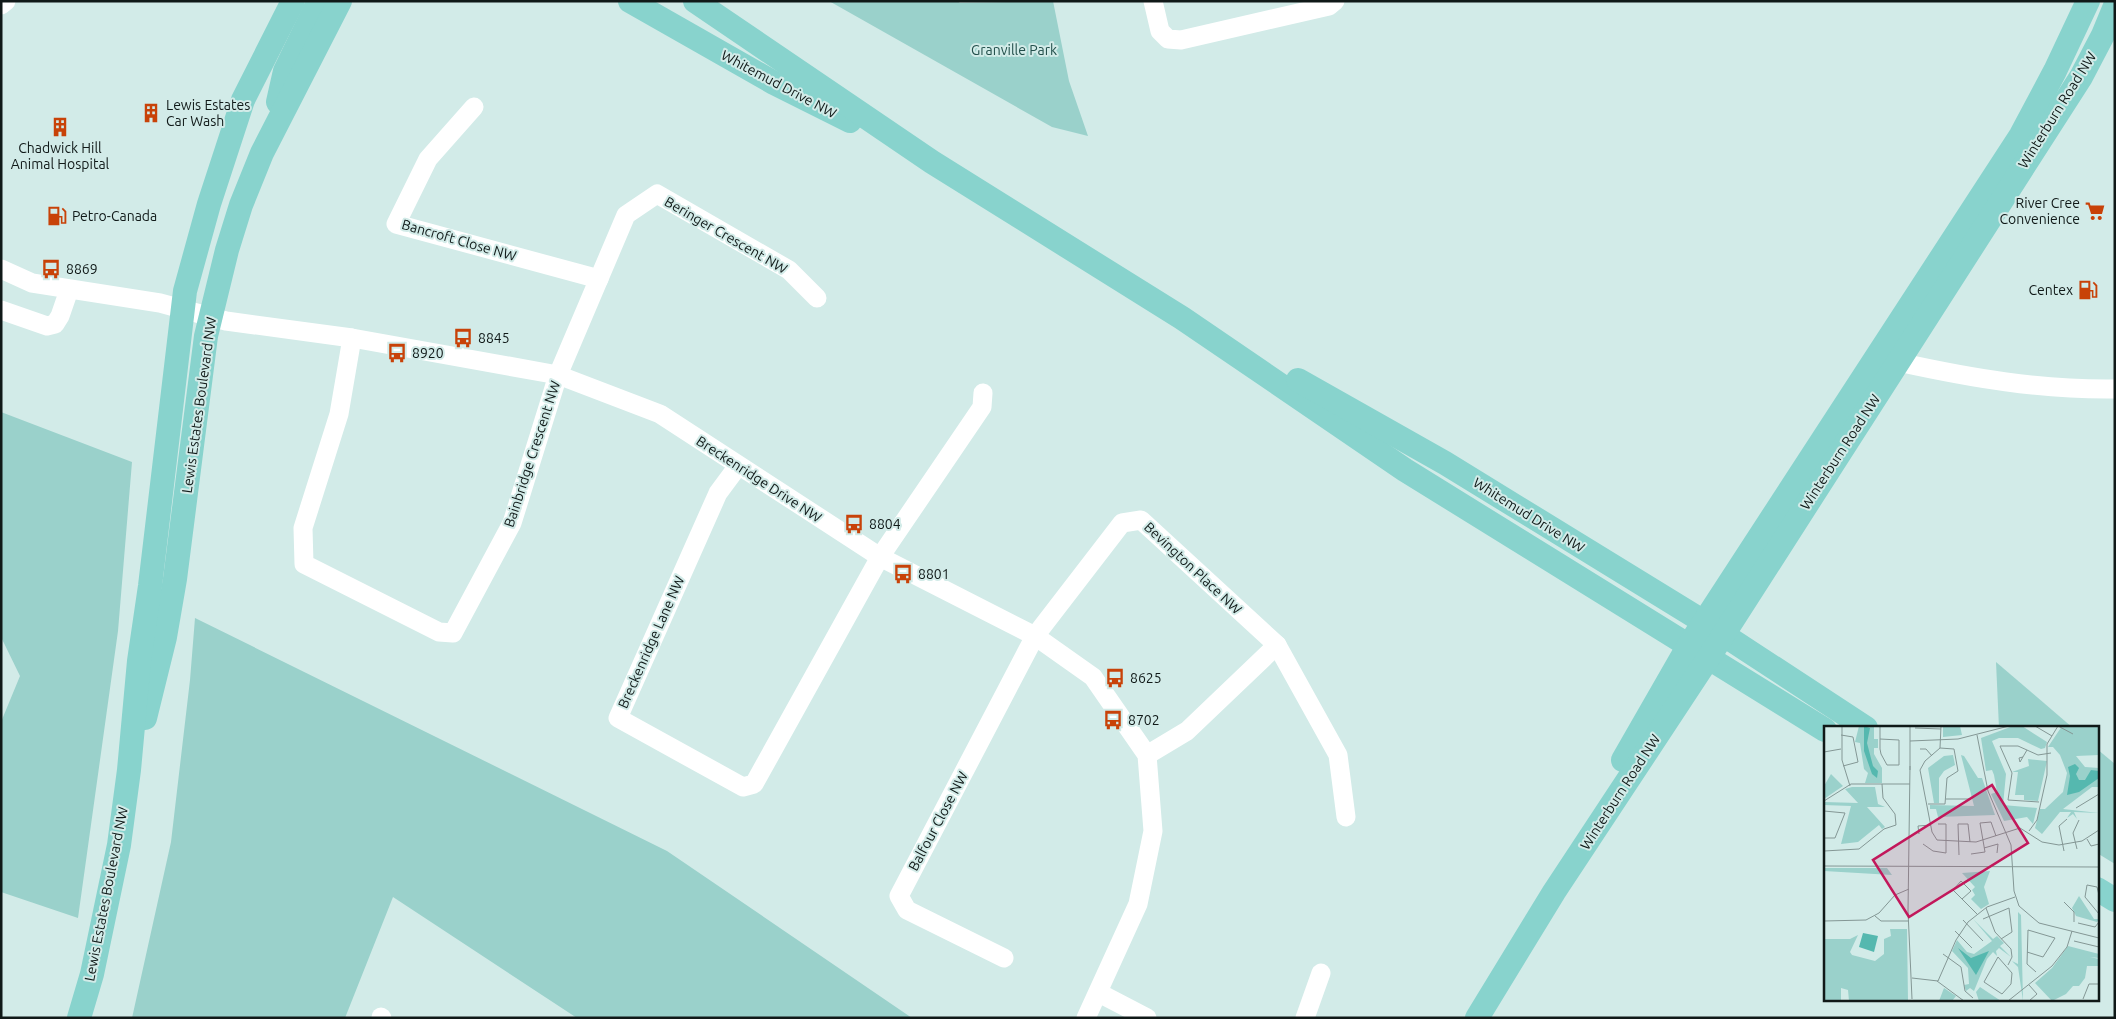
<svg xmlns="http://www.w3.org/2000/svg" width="2116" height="1019" viewBox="0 0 2116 1019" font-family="Ubuntu,sans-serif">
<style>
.green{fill:#9ad1cb}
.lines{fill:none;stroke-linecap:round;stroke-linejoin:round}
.minor{stroke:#fff;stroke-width:19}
.major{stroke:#88d3cd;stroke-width:24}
.labels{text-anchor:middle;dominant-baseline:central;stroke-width:4;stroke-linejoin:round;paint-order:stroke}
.park-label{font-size:14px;fill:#224f4b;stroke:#d2ebe8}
.street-label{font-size:14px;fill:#101918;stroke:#d2ebe8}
.poi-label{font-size:14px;fill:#101918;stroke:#d2ebe8;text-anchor:start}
.inset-road{fill:none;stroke:#849795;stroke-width:1}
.view{fill:#c2185b;fill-opacity:0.15;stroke:#c2185b;stroke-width:2.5}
.inset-edge{fill:none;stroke:#101918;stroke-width:2.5}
</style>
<rect width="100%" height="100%" fill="#d2ebe8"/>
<g class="green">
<polygon points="829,1 957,1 960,3 1053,1 1069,81 1088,136 1052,127"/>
<polygon points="1,412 132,462 118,631 78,918 1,892 1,722 20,676 1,637"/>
<polygon points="195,618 667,851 912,1018 577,1018 393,897 345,1018 132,1018 171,842 190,680"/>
<polygon points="1996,662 2073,728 1999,728"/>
<polygon points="2097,749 2115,764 2115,864 2097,853"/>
</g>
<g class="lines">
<g class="minor">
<polyline points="1153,1 1160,31 1168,39 1181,40 1329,6 1335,1"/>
<polyline points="1,5 6,1"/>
<polyline points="474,107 428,159 396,224 599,279"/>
<polyline points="1,269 32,283 160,303 226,321 352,338 558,375 660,414 880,557 1035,636 1093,677 1147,755 1153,831 1138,904 1086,1018"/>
<polyline points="1,310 47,326 55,324 60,316 69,290"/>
<polyline points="352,338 339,414 303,528 304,564 439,632 453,633 512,523 558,375 626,215 657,194 789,270 817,298"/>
<path d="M 1889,356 L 1898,362 C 1971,378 2040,390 2115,389"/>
<polyline points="738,466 718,493 618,718 743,787 754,784 880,557 982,407 983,393"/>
<polyline points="1147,755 1187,731 1277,645"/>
<polyline points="1004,958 907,910 899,896 1035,636 1122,523 1141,520 1277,645 1338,755 1346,817"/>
<polyline points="1099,993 1147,1018"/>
<polyline points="381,1017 382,1018"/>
<polyline points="1305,1018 1321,973"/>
</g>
<g class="major">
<polyline points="630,1 774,83 850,121"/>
<polyline points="695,1 932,162 1182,318 1405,470 1825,730"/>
<polyline points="278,102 285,71 319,1"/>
<polyline points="1298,380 1445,463 1704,622 1866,728"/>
<polyline points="145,718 165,637 175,579 206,336 227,250 241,205 262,153 340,1"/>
<polyline points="1623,760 1689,645 2021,135 2055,71 2088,1"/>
<polyline points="2097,889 2115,900"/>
<polyline points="79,1018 92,974 119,845 129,770 139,661 150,586 185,291 209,204 243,100 293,1"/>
<polyline points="1477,1018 1554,892 1709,657 2081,77 2103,35 2115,6"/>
</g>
</g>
<defs>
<symbol id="building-bare" viewBox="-9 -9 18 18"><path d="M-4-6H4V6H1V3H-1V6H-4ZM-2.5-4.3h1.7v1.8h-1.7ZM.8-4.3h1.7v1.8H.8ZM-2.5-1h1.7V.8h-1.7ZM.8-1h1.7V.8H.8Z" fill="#c84208" stroke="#d2ebe8" stroke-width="2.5" paint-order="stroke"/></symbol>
<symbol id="supermarket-bare" viewBox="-9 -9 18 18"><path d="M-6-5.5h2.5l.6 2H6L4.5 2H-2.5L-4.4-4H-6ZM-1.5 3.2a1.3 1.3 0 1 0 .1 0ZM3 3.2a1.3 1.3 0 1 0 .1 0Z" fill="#c84208" stroke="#d2ebe8" stroke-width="2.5" paint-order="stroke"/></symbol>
<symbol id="fuel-bare" viewBox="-9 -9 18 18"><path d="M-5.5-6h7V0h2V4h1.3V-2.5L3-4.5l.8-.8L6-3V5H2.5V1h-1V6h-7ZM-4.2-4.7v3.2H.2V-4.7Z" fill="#c84208" stroke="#d2ebe8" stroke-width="2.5" paint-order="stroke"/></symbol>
<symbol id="bus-bare" viewBox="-9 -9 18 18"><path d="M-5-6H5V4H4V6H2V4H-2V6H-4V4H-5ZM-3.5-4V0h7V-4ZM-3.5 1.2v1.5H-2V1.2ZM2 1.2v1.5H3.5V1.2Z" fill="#c84208" stroke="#d2ebe8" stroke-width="2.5" paint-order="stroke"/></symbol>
</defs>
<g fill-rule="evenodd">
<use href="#building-bare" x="137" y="99" width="28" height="28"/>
<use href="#building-bare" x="46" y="113" width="28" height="28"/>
<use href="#supermarket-bare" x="2081" y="197" width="28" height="28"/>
<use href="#fuel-bare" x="43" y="202" width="28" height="28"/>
<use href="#bus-bare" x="37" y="255" width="28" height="28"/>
<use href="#fuel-bare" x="2074" y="276" width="28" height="28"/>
<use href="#bus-bare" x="449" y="324" width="28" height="28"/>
<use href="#bus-bare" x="383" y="339" width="28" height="28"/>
<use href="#bus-bare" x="840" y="510" width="28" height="28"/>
<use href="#bus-bare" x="889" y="560" width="28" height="28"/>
<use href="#bus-bare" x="1101" y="664" width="28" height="28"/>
<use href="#bus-bare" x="1099" y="706" width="28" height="28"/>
</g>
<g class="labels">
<g class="park-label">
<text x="1014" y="50">Granville Park</text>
</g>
<g class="street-label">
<text transform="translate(779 84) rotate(28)">Whitemud Drive NW</text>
<text transform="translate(2057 110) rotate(-58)">Winterburn Road NW</text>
<text transform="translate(726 235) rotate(30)">Beringer Crescent NW</text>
<text transform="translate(459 240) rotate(16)">Bancroft Close NW</text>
<text transform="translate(199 405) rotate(-82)">Lewis Estates Boulevard NW</text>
<text transform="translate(1840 452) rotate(-57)">Winterburn Road NW</text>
<text transform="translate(532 454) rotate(-72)">Bainbridge Crescent NW</text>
<text transform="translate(759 479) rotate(33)">Breckenridge Drive NW</text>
<text transform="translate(1529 515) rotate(32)">Whitemud Drive NW</text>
<text transform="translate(1193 568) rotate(43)">Bevington Place NW</text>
<text transform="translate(651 642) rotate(-66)">Breckenridge Lane NW</text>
<text transform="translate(1620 792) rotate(-57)">Winterburn Road NW</text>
<text transform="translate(938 821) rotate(-62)">Balfour Close NW</text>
<text transform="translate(106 894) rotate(-79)">Lewis Estates Boulevard NW</text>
</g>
<g class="poi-label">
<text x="166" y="105">Lewis Estates<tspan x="166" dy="16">Car Wash</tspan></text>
<text x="60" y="148" text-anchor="middle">Chadwick Hill<tspan x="60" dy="16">Animal Hospital</tspan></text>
<text x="2080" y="203" text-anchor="end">River Cree<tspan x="2080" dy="16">Convenience</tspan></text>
<text x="72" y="216">Petro-Canada</text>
<text x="66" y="269">8869</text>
<text x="2073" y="290" text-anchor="end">Centex</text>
<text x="478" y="338">8845</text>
<text x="412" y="353">8920</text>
<text x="869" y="524">8804</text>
<text x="918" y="574">8801</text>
<text x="1130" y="678">8625</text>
<text x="1128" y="720">8702</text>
</g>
</g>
<g transform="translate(1824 726)">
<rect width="275" height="275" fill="#d2ebe8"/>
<path d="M 35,0 L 50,0 L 50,13 L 54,13 L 54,22 L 50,22 L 50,28 L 58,42 L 58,57 L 41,57 L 44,47 L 40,43 L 36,17 L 31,16 ZM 119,0 L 136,0 L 138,9 L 119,11 ZM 189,0 L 198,0 L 223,16 L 221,22 L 217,23 L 194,12 L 175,12 L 168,15 L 182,48 L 179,79 L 213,82 L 209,98 L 203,91 L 180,95 L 167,68 L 173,66 L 170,49 L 168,44 L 162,45 L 157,12 ZM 238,0 L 275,0 L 275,29 L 252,30 L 261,41 L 275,42 L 275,61 L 268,61 L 239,83 L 275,87 L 250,86 L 253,93 L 249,88 L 243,92 L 247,86 L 236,86 L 218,108 L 211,102 L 216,83 L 221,83 L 239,66 L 243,47 L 236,29 L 229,21 L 224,21 ZM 129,29 L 131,39 L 120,45 L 115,52 L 115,77 L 110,77 L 104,42 L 120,30 ZM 137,29 L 140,30 L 154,52 L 158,52 L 171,89 L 114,91 L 112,83 L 106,83 L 106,79 L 150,80 ZM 204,33 L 223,35 L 214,75 L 200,74 L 200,69 L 191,69 L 194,46 L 188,46 L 205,40 ZM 7,48 L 19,60 L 0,73 L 0,60 ZM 28,61 L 51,61 L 54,78 L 61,81 L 43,81 L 61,101 L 58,103 L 55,99 L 34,116 L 17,118 L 27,80 L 0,79 L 0,76 L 34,77 L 21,63 ZM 0,142 L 63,142 L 68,149 L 0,145 ZM 166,145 L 160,161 L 165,178 L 157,183 L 147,173 L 151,169 L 148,164 L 151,161 L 138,147 ZM 255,170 L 270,193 L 275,193 L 273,196 L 252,190 L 248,182 ZM 194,186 L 197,189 L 199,275 L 194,241 L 188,235 L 194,238 ZM 149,193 L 169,213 L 173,210 L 180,217 L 176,220 L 187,231 L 175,222 L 172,225 L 173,230 L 169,226 L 163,233 L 150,265 L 146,262 L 142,265 L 140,259 L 145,258 L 144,242 L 128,225 L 133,214 L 143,226 L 150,228 L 168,215 ZM 66,203 L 83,203 L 84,275 L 25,275 L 24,264 L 17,262 L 17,275 L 0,275 L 0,213 L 26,213 L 34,209 L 26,226 L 28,229 L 51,235 L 60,228 L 60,213 L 67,210 ZM 244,220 L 275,228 L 275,232 L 266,231 L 275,233 L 275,240 L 263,240 L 261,252 L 255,260 L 249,260 L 242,268 L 228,275 L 211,257 L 228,242 ZM 156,261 L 177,275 L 155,275 L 152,266 ZM 120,262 L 132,270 L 128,275 L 115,275 Z" fill="#9ad1cb"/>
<path d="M 40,0 L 46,2 L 43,17 L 49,40 L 54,45 L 53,52 L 48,48 L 40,25 ZM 251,38 L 255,42 L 252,48 L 255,54 L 261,54 L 267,44 L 275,45 L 275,52 L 255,66 L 243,69 L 246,50 L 244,41 ZM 39,207 L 54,210 L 50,226 L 35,221 ZM 134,222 L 147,232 L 165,225 L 152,249 Z" fill="#55b8af"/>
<path class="inset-road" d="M 18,0 L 18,34 L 26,60M 86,0 L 86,44M 117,0 L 116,22 L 101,35 L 96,44 L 108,106 L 113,114 L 152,116 L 196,102 L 218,116 L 235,119 L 258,115 L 275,104M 211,0 L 228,10M 234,0 L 249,8M 91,2 L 117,3M 17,9 L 29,11 L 34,36 L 19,40M 153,9 L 164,65 L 187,119 L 190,165 L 195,180 L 215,197 L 275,212M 56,13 L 75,14 L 75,39 L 63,39 L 57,28 L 56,23 L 56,0M 86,15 L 134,13 L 185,0M 96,23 L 102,23 L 108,30M 0,26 L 17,23M 199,31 L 195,32 L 196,36 L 203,24M 86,40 L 84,185 L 88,273M 122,73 L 147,73M 0,75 L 27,58 L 86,58M 215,76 L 184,74 L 188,47 L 176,20 L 194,20 L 214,29 L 227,27M 104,78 L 121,78 L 123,52 L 134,45 L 130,23 L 116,22M 252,82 L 275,68M 0,85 L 21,87 L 11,112 L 0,112M 205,105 L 213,94 L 223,49 L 223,18 L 234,0M 95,108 L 94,100 L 107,99M 263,113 L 267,120 L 275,118M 99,118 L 109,125 L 122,127 L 122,98 L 114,98M 160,122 L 174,118 L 173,127M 253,123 L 249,107 L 255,94M 0,125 L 35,123 L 60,103 L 72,99 L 71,88 L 59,72 L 58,58M 240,125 L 235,100 L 243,93M 147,128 L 161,126 L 156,97 L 167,96 L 172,110M 135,129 L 134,98 L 144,98 L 146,116M 0,140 L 275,141M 275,169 L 273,161 L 263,159 L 261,171 L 275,188M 138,173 L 147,165 L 137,155 L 129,164 L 153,188M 240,176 L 250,186 L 250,196M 162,182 L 171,206 L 187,223 L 188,231 L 184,239M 51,190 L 57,195 L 85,195M 159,193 L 185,182 L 188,206 L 177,213M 139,194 L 159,215M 0,195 L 42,194 L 55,187 L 71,169 L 85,163M 254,197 L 271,201 L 275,196M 131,205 L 148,222M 250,215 L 275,221M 203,226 L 219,231M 119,228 L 137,241 L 141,265 L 149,272M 174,231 L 188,247 L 187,258 L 178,268 L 160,256 ZM 212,246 L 203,238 L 204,204 L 231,212 L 219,231M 88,252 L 114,255M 113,255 L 140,275M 114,255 L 132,214 L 144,196 L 163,181 L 191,171M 205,259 L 213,268 L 205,275M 259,273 L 265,258 L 275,258M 184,275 L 228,240 L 243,221 L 248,205"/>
<path class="view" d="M 168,59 L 204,117 L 85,191 L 49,134 Z"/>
<rect width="275" height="275" class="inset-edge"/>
</g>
<rect width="2116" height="1019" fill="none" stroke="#101918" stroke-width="5"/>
</svg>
